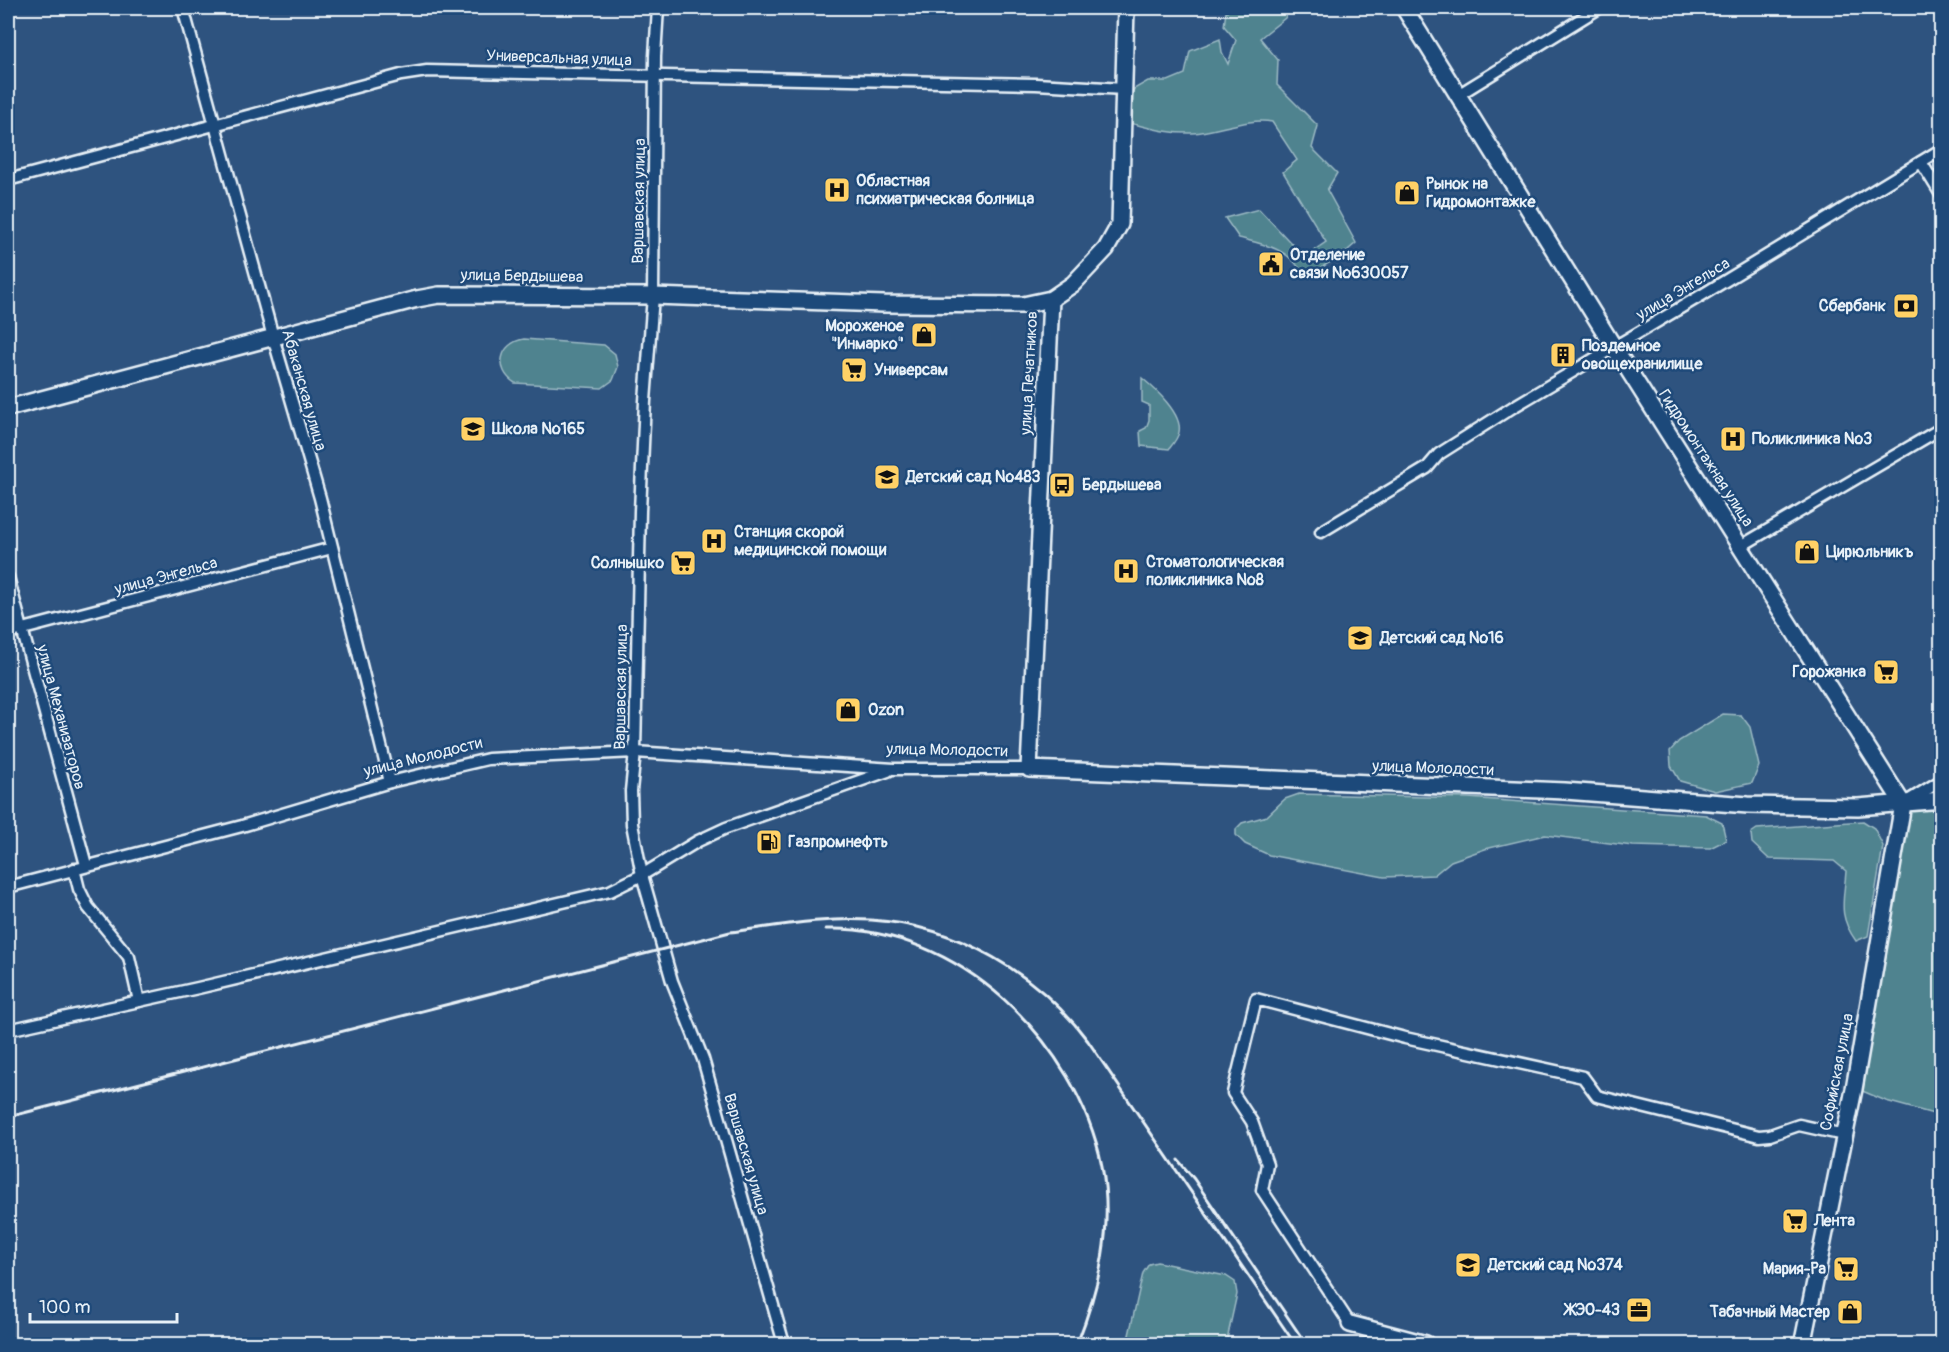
<svg xmlns="http://www.w3.org/2000/svg" width="1949" height="1352" viewBox="0 0 1949 1352" font-family="Pangolin,sans-serif">
<style>
.green{fill:#50838f;stroke:#9cbac4;stroke-width:1.5}
.lines{fill:none;stroke-linecap:round;stroke-linejoin:round}
.street-casing{stroke:#e8f1f8;stroke-width:15}
.secondary-casing{stroke:#e8f1f8;stroke-width:20}
.street{stroke:#1f4a7a;stroke-width:10}
.secondary{stroke:#1f4a7a;stroke-width:15}
.rail{stroke:#e8f1f8;stroke-width:3}
.labels{text-anchor:middle;dominant-baseline:central;stroke-width:5;stroke-linejoin:round;paint-order:stroke}
.street-label{font-size:16px;fill:#e8f1f8;stroke:#1f4a7a}
.poi-label{font-size:16px;font-weight:bold;fill:#e8f1f8;stroke:#1f4a7a;text-anchor:start}
</style>
<rect width="100%" height="100%" fill="#2e537f"/>
<filter id="ink" filterUnits="userSpaceOnUse"><feTurbulence type="fractalNoise" baseFrequency=".0167" numOctaves="2"/><feDisplacementMap in="SourceGraphic" scale="12" xChannelSelector="R" yChannelSelector="G"/><feConvolveMatrix kernelMatrix="1 2 1 2 8 2 1 2 1" color-interpolation-filters="sRGB"/></filter>
<g filter="url(#ink)">
<g class="green">
<path d="M 1230,8 L 1289,8 L 1285,18 L 1260,38 L 1278,60 L 1277,85 L 1318,126 L 1312,148 L 1337,173 L 1327,190 L 1356,243 L 1341,256 L 1305,277 C 1291,249 1267,245 1239,238 L 1225,218 L 1259,209 L 1304,257 L 1326,242 L 1283,172 L 1297,160 L 1272,122 C 1250,117 1218,131 1193,133 C 1170,134 1151,128 1129,123 L 1126,108 L 1134,89 L 1148,81 L 1168,81 L 1185,74 L 1190,51 L 1220,39 L 1222,52 L 1228,64 L 1236,40 L 1224,26 L 1226,12 Z"/>
<path d="M 524,339 L 604,345 L 615,354 L 618,367 L 613,380 L 602,388 L 515,383 C 494,370 499,343 524,339 Z"/>
<path d="M 1142,378 C 1154,388 1183,414 1179,432 C 1178,438 1173,444 1169,449 L 1141,446 L 1140,431 L 1146,428 L 1149,420 L 1149,405 L 1142,402 Z"/>
<polygon points="1723,714 1741,715 1750,727 1759,766 1752,783 1715,791 1680,781 1671,766 1670,751 1679,741"/>
<polygon points="1299,794 1468,798 1706,815 1722,823 1726,840 1710,848 1633,846 1545,835 1485,849 1451,861 1434,875 1384,877 1269,855 1245,844 1236,835 1236,829 1242,823 1267,816 1285,799"/>
<polygon points="1915,809 1941,811 1941,1116 1886,1101 1860,1090 1906,815"/>
<path d="M 1863,821 L 1874,828 L 1883,846 L 1868,936 L 1856,941 C 1837,915 1844,901 1846,871 L 1834,861 L 1769,859 L 1752,843 L 1751,833 L 1757,829 Z"/>
<polygon points="1157,1262 1226,1276 1235,1282 1237,1294 1226,1344 1127,1344 1143,1273 1149,1264"/>
</g>
<g class="lines">
<defs>
<g id="street">
<polyline points="183,8 273,337 320,498 390,782"/>
<polyline points="658,8 655,56 653,296 645,401 640,511 635,752 631,791 632,824 642,875 672,981 703,1059 784,1344"/>
<polyline points="1458,95 1599,8"/>
<polyline points="1921,162 1942,196"/>
<polyline points="8,180 401,75 427,71 1036,84 1124,89"/>
<polyline points="1321,532 1427,468 1439,454 1513,407 1702,295 1942,149"/>
<polyline points="1741,546 1942,428"/>
<polyline points="8,577 86,865"/>
<polyline points="8,633 332,548"/>
<polyline points="1908,801 1942,780"/>
<polyline points="74,869 79,889 88,907 129,957 139,1001"/>
<polyline points="8,887 242,826 390,782 488,759 635,752 894,769 1029,769"/>
<polyline points="8,1030 198,988 610,891 642,875 698,841 726,828 888,771"/>
<polyline points="1350,1324 1262,1190 1267,1164 1252,1122 1233,1093 1256,999 1405,1038 1583,1077 1597,1096 1759,1136 1770,1135 1799,1125 1844,1135"/>
</g>
<g id="secondary">
<polyline points="1404,8 1617,352 1903,804"/>
<polyline points="1051,299 1029,769 1565,791 1748,805 1858,807 1942,800"/>
<polyline points="8,408 417,299 439,295 653,296 884,304 1023,305 1051,299 1073,284 1106,249 1120,224 1126,8"/>
<polyline points="1350,1324 1426,1344"/>
<polyline points="1805,1344 1803,1341 1854,1089 1903,804"/>
</g>
</defs>
<use href="#street" class="street-casing"/>
<use href="#secondary" class="secondary-casing"/>
<use href="#street" class="street"/>
<use href="#secondary" class="secondary"/>
<g class="rail">
<path d="M 826,929 C 958,925 1077,1042 1102,1166 C 1114,1227 1099,1288 1077,1344"/>
<path d="M 8,1117 L 730,932 C 777,926 824,917 871,920 C 957,925 1038,974 1088,1041 L 1295,1344"/>
<polyline points="1178,1160 1194,1179 1306,1344"/>
</g>
</g>
</g>
<defs>
<symbol id="hospital-square" viewBox="-11 -11 22 22"><rect x="-9" y="-9" width="18" height="18" rx="4" fill="#ffd166" stroke="#1f4a7a"/><path d="M-5-5h3v3.5h4V-5h3V5h-3V1.5h-4V5h-3Z" fill="#111"/></symbol>
<symbol id="shop-square" viewBox="-11 -11 22 22"><rect x="-9" y="-9" width="18" height="18" rx="4" fill="#ffd166" stroke="#1f4a7a"/><path d="M-5-2.5h2.3a2.7 3.5 0 0 1 5.4 0H5L5.5 6h-11ZM-1.5-2.5h3a1.5 2.3 0 0 0-3 0Z" fill="#111"/></symbol>
<symbol id="civic-square" viewBox="-11 -11 22 22"><rect x="-9" y="-9" width="18" height="18" rx="4" fill="#ffd166" stroke="#1f4a7a"/><path d="M-.6-6.5H3V-4.5H.6V-3L4-1V1h2V6H-6V1h2V-1L-.6-3ZM-1.2 2.5V6h2.4V2.5Z" fill="#111"/></symbol>
<symbol id="bank-square" viewBox="-11 -11 22 22"><rect x="-9" y="-9" width="18" height="18" rx="4" fill="#ffd166" stroke="#1f4a7a"/><path d="M-6-4H6V4H-6ZM0-2.3a2.3 2.3 0 1 0 0 4.6a2.3 2.3 0 1 0 0-4.6Z" fill="#111"/></symbol>
<symbol id="building-square" viewBox="-11 -11 22 22"><rect x="-9" y="-9" width="18" height="18" rx="4" fill="#ffd166" stroke="#1f4a7a"/><path d="M-4-6H4V6H1V3H-1V6H-4ZM-2.5-4.3h1.7v1.8h-1.7ZM.8-4.3h1.7v1.8H.8ZM-2.5-1h1.7V.8h-1.7ZM.8-1h1.7V.8H.8Z" fill="#111"/></symbol>
<symbol id="supermarket-square" viewBox="-11 -11 22 22"><rect x="-9" y="-9" width="18" height="18" rx="4" fill="#ffd166" stroke="#1f4a7a"/><path d="M-6-5.5h2.5l.6 2H6L4.5 2H-2.5L-4.4-4H-6ZM-1.5 3.2a1.3 1.3 0 1 0 .1 0ZM3 3.2a1.3 1.3 0 1 0 .1 0Z" fill="#111"/></symbol>
<symbol id="school-square" viewBox="-11 -11 22 22"><rect x="-9" y="-9" width="18" height="18" rx="4" fill="#ffd166" stroke="#1f4a7a"/><path d="M0-5L7-2L0 1L-7-2ZM-4 1L0 2.5L4 1V4Q0 6-4 4Z" fill="#111"/></symbol>
<symbol id="bus-square" viewBox="-11 -11 22 22"><rect x="-9" y="-9" width="18" height="18" rx="4" fill="#ffd166" stroke="#1f4a7a"/><path d="M-5-6H5V4H4V6H2V4H-2V6H-4V4H-5ZM-3.5-4V0h7V-4ZM-3.5 1.2v1.5H-2V1.2ZM2 1.2v1.5H3.5V1.2Z" fill="#111"/></symbol>
<symbol id="fuel-square" viewBox="-11 -11 22 22"><rect x="-9" y="-9" width="18" height="18" rx="4" fill="#ffd166" stroke="#1f4a7a"/><path d="M-5.5-6h7V0h2V4h1.3V-2.5L3-4.5l.8-.8L6-3V5H2.5V1h-1V6h-7ZM-4.2-4.7v3.2H.2V-4.7Z" fill="#111"/></symbol>
<symbol id="office-square" viewBox="-11 -11 22 22"><rect x="-9" y="-9" width="18" height="18" rx="4" fill="#ffd166" stroke="#1f4a7a"/><path d="M-6-3h4V-5.5h4V-3h4V5H-6ZM-1-4.5V-3h2v-1.5ZM-6 0V1H6V0Z" fill="#111"/></symbol>
</defs>
<g fill-rule="evenodd">
<use href="#hospital-square" x="822" y="175" width="30" height="30"/>
<use href="#shop-square" x="1392" y="178" width="30" height="30"/>
<use href="#civic-square" x="1256" y="249" width="30" height="30"/>
<use href="#bank-square" x="1891" y="291" width="30" height="30"/>
<use href="#shop-square" x="909" y="320" width="30" height="30"/>
<use href="#building-square" x="1548" y="340" width="30" height="30"/>
<use href="#supermarket-square" x="839" y="355" width="30" height="30"/>
<use href="#school-square" x="458" y="414" width="30" height="30"/>
<use href="#hospital-square" x="1718" y="424" width="30" height="30"/>
<use href="#school-square" x="872" y="462" width="30" height="30"/>
<use href="#bus-square" x="1047" y="470" width="30" height="30"/>
<use href="#hospital-square" x="699" y="526" width="30" height="30"/>
<use href="#shop-square" x="1792" y="537" width="30" height="30"/>
<use href="#supermarket-square" x="668" y="548" width="30" height="30"/>
<use href="#hospital-square" x="1111" y="556" width="30" height="30"/>
<use href="#school-square" x="1345" y="623" width="30" height="30"/>
<use href="#supermarket-square" x="1871" y="657" width="30" height="30"/>
<use href="#shop-square" x="833" y="695" width="30" height="30"/>
<use href="#fuel-square" x="754" y="827" width="30" height="30"/>
<use href="#supermarket-square" x="1780" y="1206" width="30" height="30"/>
<use href="#school-square" x="1453" y="1250" width="30" height="30"/>
<use href="#supermarket-square" x="1831" y="1254" width="30" height="30"/>
<use href="#office-square" x="1624" y="1295" width="30" height="30"/>
<use href="#shop-square" x="1835" y="1297" width="30" height="30"/>
</g>
<g class="labels">
<g class="street-label">
<text transform="translate(559 58) rotate(2)">Универсальная улица</text>
<text transform="translate(639 201) rotate(-89)">Варшавская улица</text>
<text transform="translate(522 276) rotate(1)">улица Бердышева</text>
<text transform="translate(1683 289) rotate(-31)">улица Энгельса</text>
<text transform="translate(1029 373) rotate(-87)">улица Печатников</text>
<text transform="translate(304 390) rotate(74)">Абаканская улица</text>
<text transform="translate(1706 458) rotate(57)">Гидромонтажная улица</text>
<text transform="translate(166 576) rotate(-15)">улица Энгельса</text>
<text transform="translate(621 687) rotate(-89)">Варшавская улица</text>
<text transform="translate(61 717) rotate(75)">улица Механизаторов</text>
<text transform="translate(947 750) rotate(1)">улица Молодости</text>
<text transform="translate(423 757) rotate(-14)">улица Молодости</text>
<text transform="translate(1433 768) rotate(2)">улица Молодости</text>
<text transform="translate(1837 1072) rotate(-79)">Софийская улица</text>
<text transform="translate(746 1154) rotate(74)">Варшавская улица</text>
</g>
<g class="poi-label">
<text x="856" y="181">Областная<tspan x="856" dy="18">психиатрическая болница</tspan></text>
<text x="1426" y="184">Рынок на<tspan x="1426" dy="18">Гидромонтажке</tspan></text>
<text x="1290" y="255">Отделение<tspan x="1290" dy="18">связи №630057</tspan></text>
<text x="1886" y="306" text-anchor="end">Сбербанк</text>
<text x="904" y="326" text-anchor="end">Мороженое<tspan x="904" dy="18">"Инмарко"</tspan></text>
<text x="1582" y="346">Поздемное<tspan x="1582" dy="18">овощехранилище</tspan></text>
<text x="874" y="370">Универсам</text>
<text x="492" y="429">Школа №165</text>
<text x="1752" y="439">Поликлиника №3</text>
<text x="906" y="477">Детский сад №483</text>
<text x="1082" y="485">Бердышева</text>
<text x="734" y="532">Станция скорой<tspan x="734" dy="18">медицинской помощи</tspan></text>
<text x="1826" y="552">Цирюльникъ</text>
<text x="1146" y="562">Стоматологическая<tspan x="1146" dy="18">поликлиника №8</tspan></text>
<text x="664" y="563" text-anchor="end">Солнышко</text>
<text x="1380" y="638">Детский сад №16</text>
<text x="1866" y="672" text-anchor="end">Горожанка</text>
<text x="868" y="710">Ozon</text>
<text x="788" y="842">Газпромнефть</text>
<text x="1814" y="1221">Лента</text>
<text x="1488" y="1265">Детский сад №374</text>
<text x="1826" y="1269" text-anchor="end">Мария-Ра</text>
<text x="1620" y="1310" text-anchor="end">ЖЭО-43</text>
<text x="1830" y="1312" text-anchor="end">Табачный Мастер</text>
</g>
</g>
<rect width="1949" height="1352" fill="none" stroke="#1f4a7a" stroke-width="30"/>
<rect x="15" y="15" width="1919" height="1322" fill="none" stroke="#e8f1f8" stroke-width="2" filter="url(#ink)"/>
<path d="M30 1313v9h147v-9" fill="none" stroke="#e8f1f8" stroke-width="3"/>
<text x="39" y="1313" font-size="18" fill="#e8f1f8" stroke="#1f4a7a" stroke-width="4.5" paint-order="stroke">100 m</text>
</svg>
